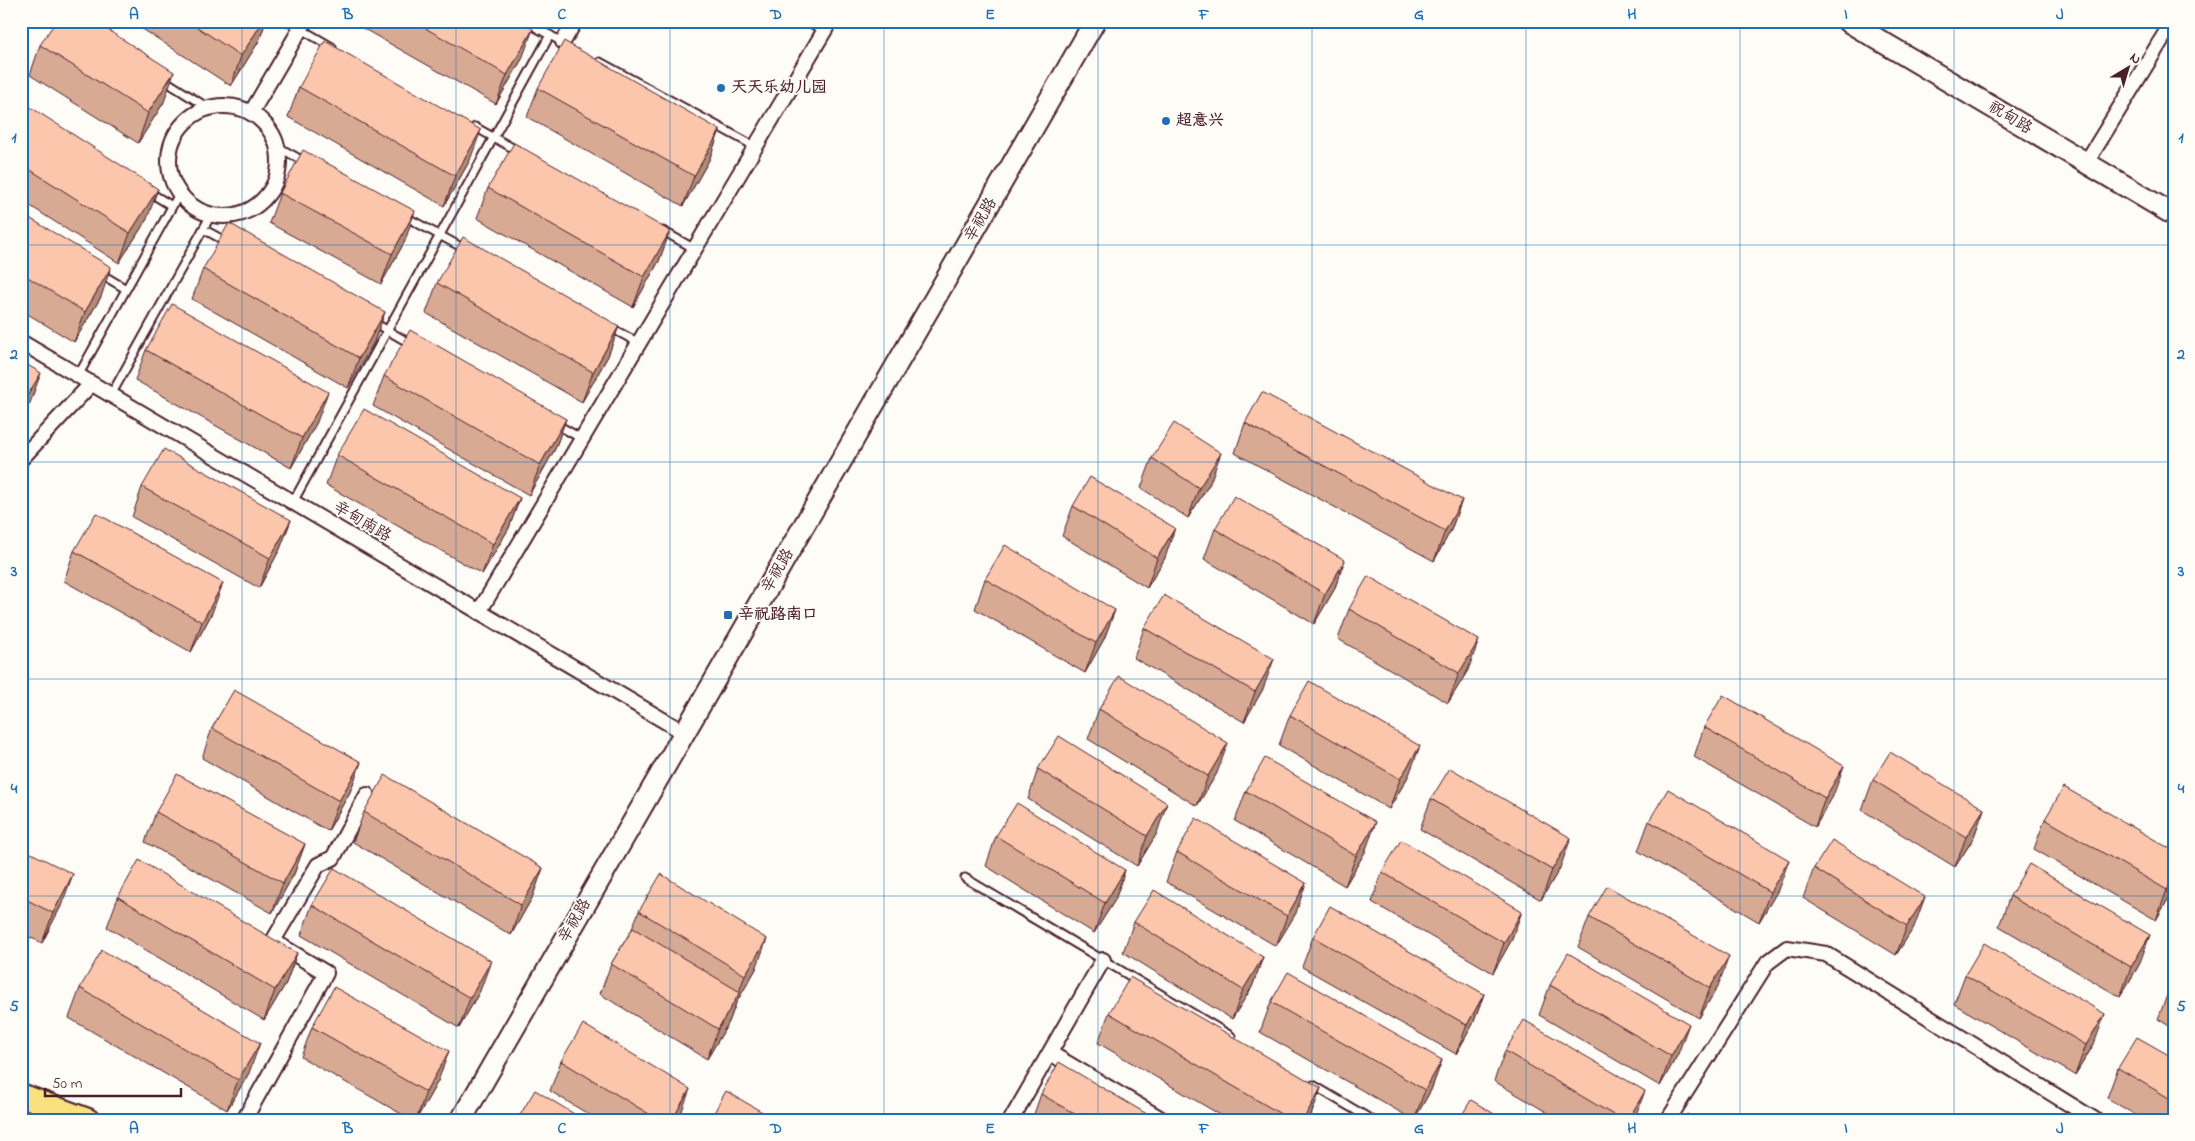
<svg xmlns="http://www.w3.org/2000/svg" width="2195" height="1141" viewBox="0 0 2195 1141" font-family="'Indie Flower','LXGW WenKai TC',sans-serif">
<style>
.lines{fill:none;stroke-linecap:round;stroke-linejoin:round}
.lane-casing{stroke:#4a1f2b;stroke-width:11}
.street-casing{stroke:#4a1f2b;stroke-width:18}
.secondary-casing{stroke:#4a1f2b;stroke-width:24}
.primary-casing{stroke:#4a1f2b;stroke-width:26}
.lane{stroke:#fdfcf7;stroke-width:7}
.street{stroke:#fdfcf7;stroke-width:14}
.secondary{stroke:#fdfcf7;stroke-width:20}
.primary{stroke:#fae180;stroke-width:22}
.wall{fill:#d8aa94;stroke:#4a1f2b}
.shaded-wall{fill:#b08b78;stroke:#4a1f2b}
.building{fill:#fbc6ac;stroke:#4a1f2b}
.grid{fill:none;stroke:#1f6fb2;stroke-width:1;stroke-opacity:0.55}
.poi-dot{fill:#1f6fb2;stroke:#fdfcf7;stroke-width:2}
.labels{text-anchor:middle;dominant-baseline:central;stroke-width:4;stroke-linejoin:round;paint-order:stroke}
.poi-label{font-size:16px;font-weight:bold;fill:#4a1f2b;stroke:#fdfcf7;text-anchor:start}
.street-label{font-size:16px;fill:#4a1f2b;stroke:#fdfcf7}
.neatline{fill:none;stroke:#1f6fb2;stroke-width:2}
.grid-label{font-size:16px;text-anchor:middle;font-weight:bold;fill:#1f6fb2}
</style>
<rect width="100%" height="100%" fill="#fdfcf7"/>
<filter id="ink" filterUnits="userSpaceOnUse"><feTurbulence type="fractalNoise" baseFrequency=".02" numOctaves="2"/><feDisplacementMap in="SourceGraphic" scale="10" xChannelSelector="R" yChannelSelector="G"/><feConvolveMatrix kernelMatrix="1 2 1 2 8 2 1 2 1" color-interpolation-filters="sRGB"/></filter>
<g filter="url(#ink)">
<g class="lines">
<defs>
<g id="lane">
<polyline points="287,21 332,47"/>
<polyline points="524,21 564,43"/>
<polyline points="21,28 25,21"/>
<polyline points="600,62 756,147"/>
<polyline points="164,80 208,108"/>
<polyline points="475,127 518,151"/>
<polyline points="278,147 307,163"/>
<polyline points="149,192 172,206"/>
<polyline points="404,216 465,249"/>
<polyline points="203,229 227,242"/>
<polyline points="663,231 695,249"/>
<polyline points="101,274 126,289"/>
<polyline points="373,322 411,344"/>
<polyline points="611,328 639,343"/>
<polyline points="78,376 179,194"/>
<polyline points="111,395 211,215"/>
<polyline points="556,424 582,439"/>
<polyline points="293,502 550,35"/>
<polyline points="965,878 1231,1036"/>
<polyline points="1313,1085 1372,1120"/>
</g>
<g id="street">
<polyline points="563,42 575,21"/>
<circle cx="224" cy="161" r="55"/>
<polyline points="251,113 305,21"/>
<polyline points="2086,163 2173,21"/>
<polyline points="21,342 685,733"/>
<polyline points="21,459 91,384"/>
<polyline points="479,612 826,28 814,21"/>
<polyline points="1050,1053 1163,1120"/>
<polyline points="244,1120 326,973 273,941 318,865 333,858 367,795"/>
<polyline points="1011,1120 1103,960"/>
<polyline points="1668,1120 1767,963 1787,948 1826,954 2095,1120"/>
</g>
<g id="secondary">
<polyline points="1847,21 2174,215"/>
<polyline points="461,1120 1095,21"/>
</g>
<polyline id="primary" points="21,1095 88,1120"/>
</defs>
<use href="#lane" class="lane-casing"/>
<use href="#street" class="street-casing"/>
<use href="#secondary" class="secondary-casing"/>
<use href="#primary" class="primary-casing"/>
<use href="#lane" class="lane"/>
<use href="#street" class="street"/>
<use href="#secondary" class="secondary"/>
<use href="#primary" class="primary"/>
</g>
<g class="wall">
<polygon points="130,21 266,21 259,41 231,86"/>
<polygon points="350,21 520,21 522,59 496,104"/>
<polygon points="40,45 164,102 138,143 30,75"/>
<polygon points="299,87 470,160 444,206 288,117"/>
<polygon points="538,88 720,130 709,160 683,206 527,117"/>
<polygon points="21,101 147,219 119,263 21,200"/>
<polygon points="488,188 670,231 659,261 633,307 477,218"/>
<polygon points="280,193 405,241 381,284 269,223"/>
<polygon points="21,213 101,297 74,342 21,310"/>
<polygon points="203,269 385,312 374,342 348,388 192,299"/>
<polygon points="437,283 619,326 608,356 582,402 426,313"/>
<polygon points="146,350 317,422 291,468 135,380"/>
<polygon points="384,376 566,419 555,449 529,495 373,406"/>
<polygon points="1245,423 1462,500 1451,530 1434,561 1235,453"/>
<polygon points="337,455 520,498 509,528 482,574 326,485"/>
<polygon points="1152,458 1210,483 1188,518 1141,488"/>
<polygon points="142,487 291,520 280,549 259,588 132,517"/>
<polygon points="1073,506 1165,558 1147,588 1062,536"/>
<polygon points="1215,529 1345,560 1334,590 1314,624 1204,559"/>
<polygon points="74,551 212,613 191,652 64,581"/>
<polygon points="985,579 1115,610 1104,639 1085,673 975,609"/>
<polygon points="1349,609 1468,670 1448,703 1338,639"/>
<polygon points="1144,628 1263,689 1244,722 1134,658"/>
<polygon points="1099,709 1217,773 1197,806 1088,739"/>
<polygon points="1290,715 1409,775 1389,809 1279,745"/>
<polygon points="1704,727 1833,796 1815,827 1694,757"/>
<polygon points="212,728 361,762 350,792 328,831 202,758"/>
<polygon points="1038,769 1157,833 1137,866 1028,799"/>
<polygon points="1873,780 1984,809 1973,839 1955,867 1862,810"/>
<polygon points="1246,791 1365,852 1345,886 1235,821"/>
<polygon points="1431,799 1560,868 1541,900 1420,829"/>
<polygon points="156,812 305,844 294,874 272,913 145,842"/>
<polygon points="364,812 543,868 532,898 511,935 353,842"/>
<polygon points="2045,819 2174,851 2174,889 2156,920 2034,849"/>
<polygon points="1649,821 1778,890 1759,922 1638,851"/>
<polygon points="996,836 1125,870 1115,900 1094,933 986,866"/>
<polygon points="21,848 62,904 42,943 21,933"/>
<polygon points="1177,852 1296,913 1276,946 1166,882"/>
<polygon points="1814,868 1914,927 1896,955 1803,898"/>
<polygon points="1382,872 1522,911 1511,941 1493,973 1372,902"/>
<polygon points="2010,896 2139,965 2120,997 1999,926"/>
<polygon points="118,897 297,953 286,983 264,1020 107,927"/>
<polygon points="312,905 480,991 459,1028 301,935"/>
<polygon points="639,911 756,969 736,1003 729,1022 707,1059 600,994 611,964 632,929"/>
<polygon points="1589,917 1718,986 1699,1018 1578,947"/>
<polygon points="1134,922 1263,957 1252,987 1232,1019 1123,952"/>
<polygon points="1313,937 1484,994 1473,1024 1456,1054 1302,967"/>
<polygon points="1965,975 2094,1044 2075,1075 1954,1004"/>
<polygon points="2174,981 2174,1029 2158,1019 2169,990"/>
<polygon points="1550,985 1678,1054 1660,1086 1539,1015"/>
<polygon points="80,988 249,1073 227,1110 69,1018"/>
<polygon points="1271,1002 1442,1060 1431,1090 1414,1120 1260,1032"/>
<polygon points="1109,1013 1321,1088 1310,1118 1309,1120 1229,1120 1098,1043"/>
<polygon points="312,1027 438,1081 416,1120 412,1120 301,1057"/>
<polygon points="1505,1051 1634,1120 1560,1120 1494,1081"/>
<polygon points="2174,1058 2174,1120 2144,1120 2107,1098 2118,1068"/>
<polygon points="561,1061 679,1120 598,1120 550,1091"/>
<polygon points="1041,1094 1157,1120 1032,1120"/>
</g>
<g class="shaded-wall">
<polygon points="263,21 266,21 259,41 231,86 241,56"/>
<polygon points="533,29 522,59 496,104 507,75"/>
<polygon points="174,72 164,102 138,143 148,113"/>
<polygon points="481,130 470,160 444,206 455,176"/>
<polygon points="720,130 709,160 683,206 694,176"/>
<polygon points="158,189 147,219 119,263 130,233"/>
<polygon points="415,211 405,241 381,284 392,254"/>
<polygon points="670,231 659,261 633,307 644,277"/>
<polygon points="111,267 101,297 74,342 85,312"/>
<polygon points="385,312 374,342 348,388 359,358"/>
<polygon points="619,326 608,356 582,402 593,372"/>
<polygon points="41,373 30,403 21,418 21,406"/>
<polygon points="328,392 317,422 291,468 302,438"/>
<polygon points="566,419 555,449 529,495 540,465"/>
<polygon points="1221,453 1210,483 1188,518 1199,488"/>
<polygon points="520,498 509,528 482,574 493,544"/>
<polygon points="1462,500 1451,530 1434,561 1445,531"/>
<polygon points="291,520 280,549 259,588 270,558"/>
<polygon points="1175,528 1165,558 1147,588 1157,558"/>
<polygon points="1345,560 1334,590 1314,624 1325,594"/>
<polygon points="223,583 212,613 191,652 202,622"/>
<polygon points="1115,610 1104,639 1085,673 1096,643"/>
<polygon points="1479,640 1468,670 1448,703 1459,673"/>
<polygon points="1274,659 1263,689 1244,722 1255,692"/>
<polygon points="1228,743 1217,773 1197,806 1208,776"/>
<polygon points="1420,746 1409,775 1389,809 1400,779"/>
<polygon points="361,762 350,792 328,831 339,801"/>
<polygon points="1844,766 1833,796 1815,827 1825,798"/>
<polygon points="1167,803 1157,833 1137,866 1147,836"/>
<polygon points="1984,809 1973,839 1955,867 1966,837"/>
<polygon points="1376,822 1365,852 1345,886 1356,856"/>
<polygon points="1571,838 1560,868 1541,900 1552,870"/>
<polygon points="305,844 294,874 272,913 283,883"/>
<polygon points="1789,860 1778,890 1759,922 1770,892"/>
<polygon points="543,868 532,898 511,935 521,905"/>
<polygon points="1125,870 1115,900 1094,933 1105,903"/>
<polygon points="73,874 62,904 42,943 53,913"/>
<polygon points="2174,878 2174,889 2156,920 2167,890"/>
<polygon points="1306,883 1296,913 1276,946 1287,916"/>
<polygon points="1925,897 1914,927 1896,955 1907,926"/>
<polygon points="1522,911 1511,941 1493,973 1504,943"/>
<polygon points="2150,935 2139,965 2120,997 2131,967"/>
<polygon points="767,939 756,969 736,1003 729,1022 707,1059 718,1029 738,995 745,975"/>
<polygon points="297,953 286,983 264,1020 275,990"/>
<polygon points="1729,956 1718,986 1699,1018 1710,988"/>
<polygon points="1263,957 1252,987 1232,1019 1243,990"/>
<polygon points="491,961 480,991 459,1028 470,998"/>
<polygon points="1484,994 1473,1024 1456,1054 1467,1025"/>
<polygon points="2105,1014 2094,1044 2075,1075 2086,1045"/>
<polygon points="1689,1024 1678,1054 1660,1086 1671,1056"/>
<polygon points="260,1043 249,1073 227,1110 238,1080"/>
<polygon points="449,1051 438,1081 416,1120 426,1092"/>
<polygon points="1442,1060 1431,1090 1414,1120 1425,1090"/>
<polygon points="1321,1088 1309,1120 1303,1120"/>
<polygon points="690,1089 679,1119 679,1120 672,1120"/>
<polygon points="1645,1091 1634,1120 1628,1120"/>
</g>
<g class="building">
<polygon points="56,21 94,21 174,72 148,113 40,45"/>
<polygon points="188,21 263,21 241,56"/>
<polygon points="413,21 520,21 533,29 507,75"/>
<polygon points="325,41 481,130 455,176 299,87"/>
<polygon points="564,41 720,130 694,176 538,88"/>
<polygon points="21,101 158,189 130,233 21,164"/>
<polygon points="514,143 670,231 644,277 488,188"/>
<polygon points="303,150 415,211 392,254 280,193"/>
<polygon points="21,213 111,267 85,312 21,273"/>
<polygon points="229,223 385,312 359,358 203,269"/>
<polygon points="463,237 619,326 593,372 437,283"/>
<polygon points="172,304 328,392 302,438 146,350"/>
<polygon points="410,330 566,419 540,465 384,376"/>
<polygon points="21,361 41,373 21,406"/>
<polygon points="1262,392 1462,500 1445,531 1245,423"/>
<polygon points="364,409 520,498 493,544 337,455"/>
<polygon points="1174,423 1221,453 1199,488 1152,458"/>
<polygon points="164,449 291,520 270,558 142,487"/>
<polygon points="1090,477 1175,528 1157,558 1073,506"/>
<polygon points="1234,496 1345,560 1325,594 1215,529"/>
<polygon points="96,513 223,583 202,622 74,551"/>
<polygon points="1005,545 1115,610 1096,643 985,579"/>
<polygon points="1368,576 1479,640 1459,673 1349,609"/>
<polygon points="1164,595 1274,659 1255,692 1144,628"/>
<polygon points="1119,676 1228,743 1208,776 1099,709"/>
<polygon points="1309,681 1420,746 1400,779 1290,715"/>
<polygon points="234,690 361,762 339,801 212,728"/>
<polygon points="1723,695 1844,766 1825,798 1704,727"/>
<polygon points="1059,736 1167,803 1147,836 1038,769"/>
<polygon points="1890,752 1984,809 1966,837 1873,780"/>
<polygon points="1265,758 1376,822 1356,856 1246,791"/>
<polygon points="1450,768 1571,838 1552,870 1431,799"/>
<polygon points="177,774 305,844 283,883 156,812"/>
<polygon points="385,775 543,868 521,905 364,812"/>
<polygon points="2064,787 2174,851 2174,878 2167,890 2045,819"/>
<polygon points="1668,789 1789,860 1770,892 1649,821"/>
<polygon points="1017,803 1125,870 1105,903 996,836"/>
<polygon points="1196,818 1306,883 1287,916 1177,852"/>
<polygon points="1401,840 1522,911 1504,943 1382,872"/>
<polygon points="1832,840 1925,897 1907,926 1814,868"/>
<polygon points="21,848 73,874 53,913 21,897"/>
<polygon points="139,860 297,953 275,990 118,897"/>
<polygon points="2029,864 2150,935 2131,967 2010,896"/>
<polygon points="334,868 491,961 470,998 312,905"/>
<polygon points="661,874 767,939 745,975 639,911"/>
<polygon points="1607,886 1729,956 1710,988 1589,917"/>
<polygon points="1154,890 1263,957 1243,990 1134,922"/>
<polygon points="1330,906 1484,994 1467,1025 1313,937"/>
<polygon points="633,928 740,992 718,1029 611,964"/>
<polygon points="1984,943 2105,1014 2086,1045 1965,975"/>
<polygon points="102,950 260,1043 238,1080 80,988"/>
<polygon points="1568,953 1689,1024 1671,1056 1550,985"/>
<polygon points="1288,972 1442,1060 1425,1090 1271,1002"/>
<polygon points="1130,977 1321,1088 1303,1120 1291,1120 1109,1013"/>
<polygon points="2174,981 2174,993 2169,990"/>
<polygon points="334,987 449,1051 426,1092 312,1027"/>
<polygon points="1524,1020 1645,1091 1628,1120 1622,1120 1505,1051"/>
<polygon points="583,1024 690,1089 672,1120 659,1120 561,1061"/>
<polygon points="2137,1037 2174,1058 2174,1101 2118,1068"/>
<polygon points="1059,1062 1157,1120 1085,1120 1041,1094"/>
<polygon points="535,1090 584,1120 517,1120"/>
<polygon points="726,1091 776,1120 710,1120"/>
<polygon points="1471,1100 1504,1120 1459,1120"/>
<polygon points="1687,1114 1696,1120 1683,1120"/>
</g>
</g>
<path class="grid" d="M 242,21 L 242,1120M 456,21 L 456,1120M 670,21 L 670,1120M 884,21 L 884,1120M 1098,21 L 1098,1120M 1312,21 L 1312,1120M 1526,21 L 1526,1120M 1740,21 L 1740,1120M 1954,21 L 1954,1120M 21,245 L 2174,245M 21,462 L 2174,462M 21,679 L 2174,679M 21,896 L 2174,896"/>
<g class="poi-dot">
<circle cx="721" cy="88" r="5"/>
<circle cx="1166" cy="121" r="5"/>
<rect x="723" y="610" width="10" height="10" rx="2.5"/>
</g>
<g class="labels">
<g class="poi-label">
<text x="731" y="88">天天乐幼儿园</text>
<text x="1176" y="121">超意兴</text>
<text x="738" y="615">辛祝路南口</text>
</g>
<g class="street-label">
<text transform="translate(2010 118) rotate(31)">祝甸路</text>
<text transform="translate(981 220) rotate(-60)">辛祝路</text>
<text transform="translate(362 522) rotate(30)">辛甸南路</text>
<text transform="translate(778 571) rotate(-60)">辛祝路</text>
<text transform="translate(575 921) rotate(-60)">辛祝路</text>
</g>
</g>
<rect width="2195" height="1141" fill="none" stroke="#fdfcf7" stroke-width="55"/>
<g transform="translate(2128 68) rotate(38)" stroke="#fdfcf7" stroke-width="4" paint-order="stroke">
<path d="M0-4L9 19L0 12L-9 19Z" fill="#4a1f2b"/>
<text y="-8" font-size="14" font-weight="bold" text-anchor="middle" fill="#4a1f2b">N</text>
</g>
<path d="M45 1088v8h136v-8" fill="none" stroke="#4a1f2b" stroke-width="2.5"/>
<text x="52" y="1088" font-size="15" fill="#4a1f2b" stroke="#fdfcf7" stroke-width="4" paint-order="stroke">50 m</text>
<rect x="28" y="28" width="2140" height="1086" class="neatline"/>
<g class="grid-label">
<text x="134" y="19">A</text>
<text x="348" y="19">B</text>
<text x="562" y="19">C</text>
<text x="776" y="19">D</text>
<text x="990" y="19">E</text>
<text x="1204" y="19">F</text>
<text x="1419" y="19">G</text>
<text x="1632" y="19">H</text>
<text x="1846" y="19">I</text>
<text x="2060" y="19">J</text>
<text x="14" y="142">1</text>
<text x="2181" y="142">1</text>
<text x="14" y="359">2</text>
<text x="2181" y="359">2</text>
<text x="14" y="576">3</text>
<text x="2181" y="576">3</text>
<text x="14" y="793">4</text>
<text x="2181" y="793">4</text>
<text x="14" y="1011">5</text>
<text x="2181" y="1011">5</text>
<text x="134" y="1133">A</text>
<text x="348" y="1133">B</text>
<text x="562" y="1133">C</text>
<text x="776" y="1133">D</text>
<text x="990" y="1133">E</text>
<text x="1204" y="1133">F</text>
<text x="1419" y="1133">G</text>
<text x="1632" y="1133">H</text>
<text x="1846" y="1133">I</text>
<text x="2060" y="1133">J</text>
</g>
</svg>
